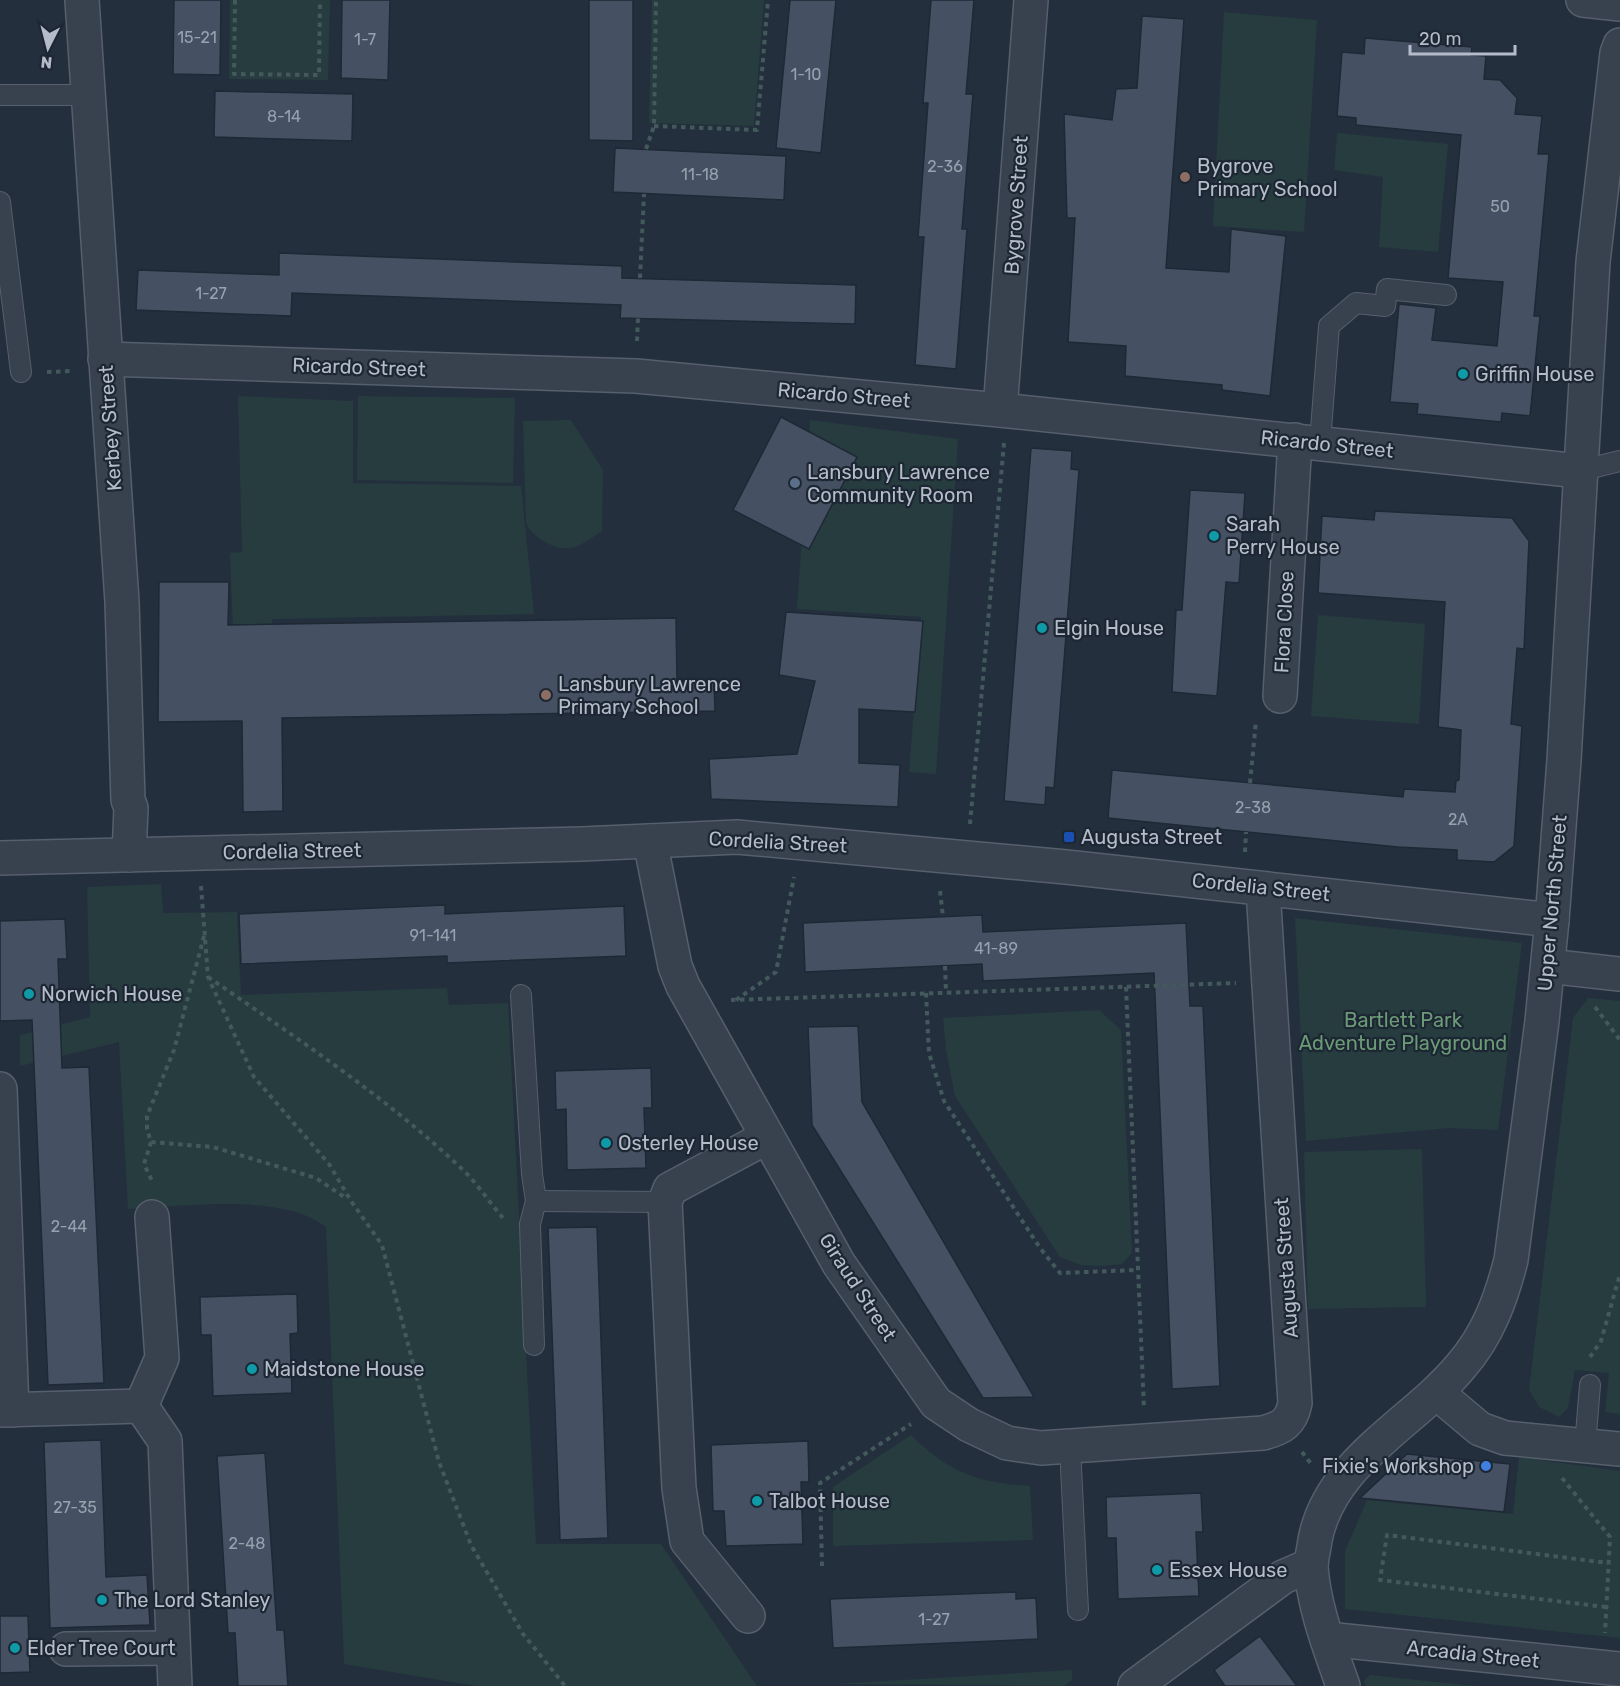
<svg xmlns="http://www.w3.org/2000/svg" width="1620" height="1686" viewBox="0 0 1620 1686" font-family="Rubik,sans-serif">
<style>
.green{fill:#263c3f}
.building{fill:#455162;stroke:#1f2835;stroke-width:1.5}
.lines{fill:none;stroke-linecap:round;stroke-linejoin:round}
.service-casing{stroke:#565f6c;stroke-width:22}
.minor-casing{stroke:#565f6c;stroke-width:36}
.tertiary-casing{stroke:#565f6c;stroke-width:36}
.path{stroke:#44595c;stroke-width:4;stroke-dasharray:4.5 4.5;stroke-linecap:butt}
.service{stroke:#38414e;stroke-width:20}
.minor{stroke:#38414e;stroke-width:33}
.tertiary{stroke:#38414e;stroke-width:33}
.education-dot{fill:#8d6e63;stroke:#1d2633;stroke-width:2}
.culture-dot{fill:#0f9aa8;stroke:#1d2633;stroke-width:2}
.service-dot{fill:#5c6f8a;stroke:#1d2633;stroke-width:2}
.transit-dot{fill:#1a4fb4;stroke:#1d2633;stroke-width:2}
.shop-dot{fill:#3f7fe0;stroke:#1d2633;stroke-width:2}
.labels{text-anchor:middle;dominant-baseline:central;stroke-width:4.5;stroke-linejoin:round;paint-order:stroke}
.number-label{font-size:16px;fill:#98a1af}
.poi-label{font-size:20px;fill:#b4bcc9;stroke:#1d2633;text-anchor:start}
.street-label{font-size:20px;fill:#b4bcc9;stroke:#1d2633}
.park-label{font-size:20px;fill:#6b9a76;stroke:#1d2633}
</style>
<rect width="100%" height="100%" fill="#242f3e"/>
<g class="green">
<polygon points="230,0 330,0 328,80 229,79"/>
<polygon points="652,0 764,0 754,126 649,123"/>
<polygon points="1224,12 1317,20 1304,232 1213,226"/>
<polygon points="1337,133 1448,144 1438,252 1379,247 1383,177 1334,170"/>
<polygon points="238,396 353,401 353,483 521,486 534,614 272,619 272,658 234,659 230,553 242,552"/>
<polygon points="358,396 515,398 513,483 357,480"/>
<path d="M 571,420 L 603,470 L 602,531 C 594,536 586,542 578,546 C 560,554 533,539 526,523 L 523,421 Z"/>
<polygon points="810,420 958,439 936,774 909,772 921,617 797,609"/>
<polygon points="1318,615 1425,624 1419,724 1311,716"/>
<path d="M 161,884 L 163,913 L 237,912 L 241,995 L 447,988 L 449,1005 L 508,1003 L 536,1544 L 661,1544 L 757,1686 L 476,1686 L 344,1664 L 326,1227 C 281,1192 183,1207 128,1209 L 119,1042 L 20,1066 L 20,1035 L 90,1017 L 87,887 Z"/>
<polygon points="1295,918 1522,943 1498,1130 1448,1128 1306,1141"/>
<polygon points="1588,998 1620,1001 1620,1414 1605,1412 1609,1373 1575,1370 1568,1408 1559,1417 1539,1407 1529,1390 1573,1018"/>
<polygon points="1099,1010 1121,1030 1132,1253 1122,1264 1103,1266 1081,1265 1060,1257 955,1096 946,1050 943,1018"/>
<polygon points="1422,1149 1426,1307 1308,1309 1304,1152"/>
<path d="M 911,1435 C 948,1472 978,1483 1030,1486 L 1033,1540 L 833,1546 L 833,1487 Z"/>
<polygon points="1519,1457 1620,1471 1620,1638 1345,1609 1345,1551 1367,1500 1513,1514"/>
<polygon points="1072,1670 1072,1680 1064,1686 834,1684"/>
<polygon points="1370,1675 1474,1686 1366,1686 1364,1681"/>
</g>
<g class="building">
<polygon points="174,0 221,0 220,75 173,74"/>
<polygon points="342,0 390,0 388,80 341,78"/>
<polygon points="589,0 633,0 633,141 589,140"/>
<polygon points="790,0 836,0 821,153 776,148"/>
<polygon points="931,0 974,0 966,94 973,94 962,229 967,229 956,369 915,365 924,237 918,237 928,103 923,103"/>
<polygon points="1142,16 1184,19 1166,268 1229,272 1231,229 1286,236 1270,396 1222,390 1222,385 1125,376 1126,346 1068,342 1075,218 1067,218 1064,114 1112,120 1116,89 1137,88"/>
<polygon points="1365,38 1472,47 1471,55 1486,56 1484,79 1500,80 1517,98 1515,114 1542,116 1538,154 1549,154 1534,316 1540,316 1530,416 1502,413 1501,422 1417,414 1418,404 1390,402 1399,304 1436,308 1432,340 1497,346 1503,282 1448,278 1461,135 1356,125 1356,118 1337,116 1342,52 1364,54"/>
<polygon points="215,91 353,94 352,141 214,137"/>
<polygon points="615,148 786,156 784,200 613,192"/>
<polygon points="279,253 622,266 622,278 856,285 855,324 620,318 621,305 292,293 291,316 136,310 138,270 279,275"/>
<polygon points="781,417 857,457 809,549 733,510"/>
<polygon points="1031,448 1072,451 1071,469 1079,470 1054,788 1046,787 1045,805 1004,801"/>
<polygon points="1190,490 1245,493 1239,583 1226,582 1217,696 1172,692 1176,610 1182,610"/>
<polygon points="1375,511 1512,518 1529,541 1524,649 1517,648 1511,724 1522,726 1514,846 1494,862 1457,860 1457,850 1398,847 1108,818 1112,770 1403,797 1404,789 1455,792 1456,781 1459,780 1461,730 1438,727 1445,602 1318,593 1322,516 1374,520"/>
<polygon points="159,582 229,582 228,625 676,618 677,681 714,680 715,711 282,718 283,811 243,812 242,721 158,722"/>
<polygon points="786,612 923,621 915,712 859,709 859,763 900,765 898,807 711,799 709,759 797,754 815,681 779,675"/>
<polygon points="445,905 445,914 624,906 626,956 447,963 447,956 241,964 239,914"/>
<polygon points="982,915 983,932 1186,923 1190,1006 1203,1006 1220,1386 1172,1389 1154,973 983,981 982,964 805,972 803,923"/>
<polygon points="65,919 67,959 58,959 62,1068 89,1067 104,1383 48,1385 32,1020 0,1021 0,921"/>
<polygon points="858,1026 862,1102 1034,1397 983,1398 812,1125 808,1027"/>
<polygon points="651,1068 652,1108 644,1108 646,1168 567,1170 566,1109 556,1110 555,1071"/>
<polygon points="597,1227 608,1538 560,1540 548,1228"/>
<polygon points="297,1294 298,1333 290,1334 292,1393 213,1396 211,1335 201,1335 200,1297"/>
<polygon points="101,1440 106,1577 147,1575 150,1625 50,1628 44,1442"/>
<polygon points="808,1441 809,1482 801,1482 803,1544 726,1546 724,1511 713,1511 711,1445"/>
<polygon points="265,1453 277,1630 284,1630 288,1686 238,1686 235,1633 228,1633 217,1456"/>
<polygon points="1407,1454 1510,1464 1504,1512 1360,1498"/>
<polygon points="1201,1493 1203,1532 1196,1532 1199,1596 1118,1599 1116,1538 1107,1538 1106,1497"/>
<polygon points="1016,1592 1016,1599 1036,1598 1038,1639 833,1648 830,1599"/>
<polygon points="0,1616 28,1616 30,1672 0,1673"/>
<polygon points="1260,1636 1297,1686 1225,1686 1214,1670"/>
</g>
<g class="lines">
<defs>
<g id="service">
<polyline points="0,95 87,95"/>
<polyline points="0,202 21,372"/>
<polyline points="1320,442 1329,326 1356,303 1385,306 1387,289 1446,295"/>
<polyline points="1579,471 1620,461"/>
<polyline points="521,995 532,1174 536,1201 530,1224 534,1345"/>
<polyline points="536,1201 665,1202"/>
<polyline points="1585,1446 1590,1385"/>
<polyline points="1070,1447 1078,1610"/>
</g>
<g id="minor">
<polyline points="82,0 122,602 128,800 131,808 129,855"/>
<polyline points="1583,0 1620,4"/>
<polyline points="105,359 636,376 1000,410 1579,471"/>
<polyline points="1000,410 1031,0"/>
<polyline points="1280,696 1295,440"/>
<path d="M 650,841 L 675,966 L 683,986 L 839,1264 L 936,1403 L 969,1425 L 1007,1443 L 1041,1448 L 1263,1433 C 1282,1428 1291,1423 1295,1403 L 1263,889"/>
<polyline points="0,858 582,844 737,837 1066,867 1552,920"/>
<polyline points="1548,966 1620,974"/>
<polyline points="0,1089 12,1410"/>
<polyline points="1437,1393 1480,1429 1505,1438 1620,1449"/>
<polyline points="141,1406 165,1441 175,1686"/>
<polyline points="141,1406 162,1358 152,1217"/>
<polyline points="0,1410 141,1406"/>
<polyline points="748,1616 687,1541 679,1488 665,1202 670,1189 767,1137"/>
<polyline points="1327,1639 1620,1669"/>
<polyline points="66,1649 172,1648"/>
<polyline points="1135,1686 1283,1577 1311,1565"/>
</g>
<path id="tertiary" d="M 1343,1686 C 1330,1648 1314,1608 1311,1567 C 1311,1559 1314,1549 1315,1540 C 1330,1461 1413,1424 1461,1366 C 1488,1335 1501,1299 1511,1260 L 1542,1021 L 1552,920 L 1564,760 L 1593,262 L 1617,53 L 1620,45"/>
</defs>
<use href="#service" class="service-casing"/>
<use href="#minor" class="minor-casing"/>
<use href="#tertiary" class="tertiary-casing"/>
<g class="path">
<polyline points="235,0 234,74 319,75 320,0"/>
<polyline points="654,126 757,130 768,0"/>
<polyline points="646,149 654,126 656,0"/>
<polyline points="640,278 644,194"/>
<polyline points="637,341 638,318"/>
<polyline points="47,372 72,371"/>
<polyline points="1250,783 1256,721"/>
<polyline points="970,824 1004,443"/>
<polyline points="1245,852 1246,832"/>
<polyline points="201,886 208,977 254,1077 329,1164 351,1201 382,1245 439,1462 471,1545 523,1634 565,1686"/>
<polyline points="940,891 943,917"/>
<polyline points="204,936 174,1050 147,1116 147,1129 151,1142 213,1147 316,1178 347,1199"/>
<polyline points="945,966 946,992"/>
<path d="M 208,977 C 295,1037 385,1096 462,1169 C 477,1183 489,1202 503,1218"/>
<polyline points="1126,987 1144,1409"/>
<polyline points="926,993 929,1053 944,1101 1040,1248 1060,1273 1138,1270"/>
<polyline points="731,1000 1236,983"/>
<polyline points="736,1000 776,972 794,877"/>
<polyline points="1595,1007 1620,1040"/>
<polyline points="151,1142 144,1164 153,1183"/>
<polyline points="1590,1357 1601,1341 1620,1274"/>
<polyline points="1302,1452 1312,1465"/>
<polyline points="1562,1478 1610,1537 1605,1633"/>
<polyline points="822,1566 820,1483 911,1424"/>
<polyline points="1606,1607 1380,1580 1387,1535 1608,1563"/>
</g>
<use href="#service" class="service"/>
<use href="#minor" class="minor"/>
<use href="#tertiary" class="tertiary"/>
</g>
<g class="education-dot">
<circle cx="1185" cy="177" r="6"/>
<circle cx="546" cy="695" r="6"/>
</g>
<g class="culture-dot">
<circle cx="1463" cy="374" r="6"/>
<circle cx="1214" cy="536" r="6"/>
<circle cx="1042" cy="628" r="6"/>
<circle cx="29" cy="994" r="6"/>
<circle cx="606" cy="1143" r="6"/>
<circle cx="252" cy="1369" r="6"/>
<circle cx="757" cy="1501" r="6"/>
<circle cx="1157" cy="1570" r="6"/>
<circle cx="102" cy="1600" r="6"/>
<circle cx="15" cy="1648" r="6"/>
</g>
<circle class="service-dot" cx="795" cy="483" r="6"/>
<rect class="transit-dot" x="1063" y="831" width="12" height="12" rx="3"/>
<circle class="shop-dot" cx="1486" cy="1466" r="6"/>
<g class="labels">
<g class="number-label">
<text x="197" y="37">15-21</text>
<text x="365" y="39">1-7</text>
<text x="806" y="74">1-10</text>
<text x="284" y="116">8-14</text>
<text x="945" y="166">2-36</text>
<text x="700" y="174">11-18</text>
<text x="1500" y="206">50</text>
<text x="211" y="293">1-27</text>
<text x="1253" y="807">2-38</text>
<text x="1458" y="819">2A</text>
<text x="433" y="935">91-141</text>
<text x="996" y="948">41-89</text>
<text x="69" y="1226">2-44</text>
<text x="75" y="1507">27-35</text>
<text x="247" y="1543">2-48</text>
<text x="934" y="1619">1-27</text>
</g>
<g class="poi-label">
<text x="1197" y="166">Bygrove<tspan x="1197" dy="23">Primary School</tspan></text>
<text x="1475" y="374">Griffin House</text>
<text x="807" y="472">Lansbury Lawrence<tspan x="807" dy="23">Community Room</tspan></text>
<text x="1226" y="524">Sarah<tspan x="1226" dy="23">Perry House</tspan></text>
<text x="1054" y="628">Elgin House</text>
<text x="558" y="684">Lansbury Lawrence<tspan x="558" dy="23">Primary School</tspan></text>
<text x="1081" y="837">Augusta Street</text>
<text x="41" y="994">Norwich House</text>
<text x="618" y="1143">Osterley House</text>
<text x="264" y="1369">Maidstone House</text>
<text x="1474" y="1466" text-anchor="end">Fixie's Workshop</text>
<text x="769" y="1501">Talbot House</text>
<text x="1169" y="1570">Essex House</text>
<text x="114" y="1600">The Lord Stanley</text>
<text x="27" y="1648">Elder Tree Court</text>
</g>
<g class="street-label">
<text transform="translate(1016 205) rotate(-86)">Bygrove Street</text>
<text transform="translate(359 367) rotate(2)">Ricardo Street</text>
<text transform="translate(844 395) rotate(5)">Ricardo Street</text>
<text transform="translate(110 428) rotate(-94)">Kerbey Street</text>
<text transform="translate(1327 444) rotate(6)">Ricardo Street</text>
<text transform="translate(1284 622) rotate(-87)">Flora Close</text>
<text transform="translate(778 842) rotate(3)">Cordelia Street</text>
<text transform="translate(292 851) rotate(-1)">Cordelia Street</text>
<text transform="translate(1261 887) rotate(6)">Cordelia Street</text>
<text transform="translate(1552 903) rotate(-85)">Upper North Street</text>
<text transform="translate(1286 1268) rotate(-94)">Augusta Street</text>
<text transform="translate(858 1287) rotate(57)">Giraud Street</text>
<text transform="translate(1473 1654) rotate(6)">Arcadia Street</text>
</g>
<g class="park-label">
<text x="1403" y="1020">Bartlett Park<tspan x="1403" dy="23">Adventure Playground</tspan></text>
</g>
</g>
<g transform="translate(48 48) rotate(186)" stroke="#1d2633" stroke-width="4.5" paint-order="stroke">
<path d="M0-4.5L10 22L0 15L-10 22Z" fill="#b4bcc9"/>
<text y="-9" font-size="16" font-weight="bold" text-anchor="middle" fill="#b4bcc9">N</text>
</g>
<path d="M1410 45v9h105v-9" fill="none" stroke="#b4bcc9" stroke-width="3"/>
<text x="1419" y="45" font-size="18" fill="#b4bcc9" stroke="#1d2633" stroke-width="4.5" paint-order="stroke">20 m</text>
</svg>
